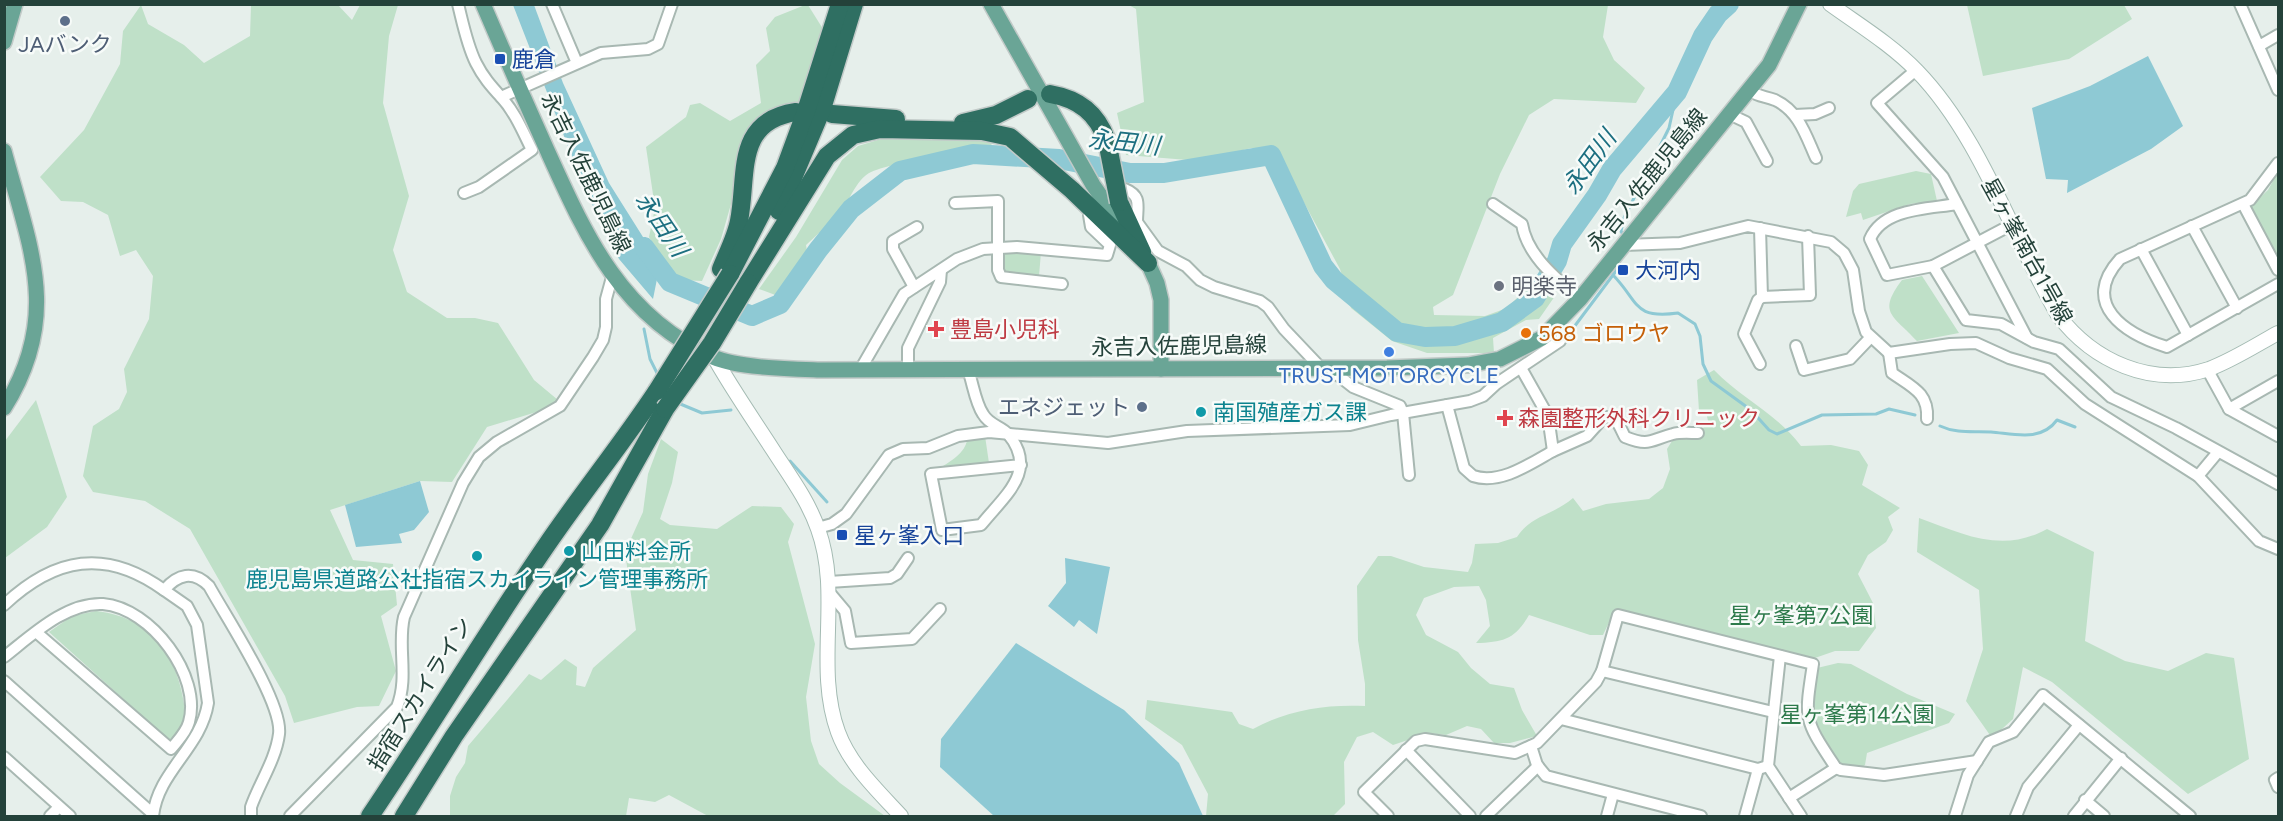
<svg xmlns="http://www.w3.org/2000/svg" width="2283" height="821" viewBox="0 0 2283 821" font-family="Figtree,'Noto Sans JP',sans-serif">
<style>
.green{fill:#bfe0c8}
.water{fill:#8ec9d4}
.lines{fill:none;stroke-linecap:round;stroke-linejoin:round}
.stream{stroke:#8ec9d4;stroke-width:3}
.river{stroke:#8ec9d4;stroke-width:20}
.street-casing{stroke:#a8b8b2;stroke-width:14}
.secondary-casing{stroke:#a4bbb3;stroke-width:16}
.primary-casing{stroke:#c2cac8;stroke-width:18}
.highway-casing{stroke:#c2cac8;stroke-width:21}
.street{stroke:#fff;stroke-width:10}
.secondary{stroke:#fff;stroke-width:14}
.primary{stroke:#6aa596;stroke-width:15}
.highway{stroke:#2f6f62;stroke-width:18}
.highway-bridge-casing{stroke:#c2cac8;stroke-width:21;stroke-linecap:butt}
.highway-bridge{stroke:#2f6f62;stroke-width:18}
.service-dot{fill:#5c6f8a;stroke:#f7fbf9;stroke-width:2}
.transit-dot{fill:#1a4fb4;stroke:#f7fbf9;stroke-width:2}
.worship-dot{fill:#6b7280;stroke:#f7fbf9;stroke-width:2}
.health-dot{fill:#e0444e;stroke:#f7fbf9;stroke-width:2}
.food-dot{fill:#e8710a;stroke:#f7fbf9;stroke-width:2}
.shop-dot{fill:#3f7fe0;stroke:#f7fbf9;stroke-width:2}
.culture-dot{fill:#0f9aa8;stroke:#f7fbf9;stroke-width:2}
.labels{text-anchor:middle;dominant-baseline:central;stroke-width:5;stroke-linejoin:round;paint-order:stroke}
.service-label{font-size:22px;fill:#4e5e75;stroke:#f7fbf9}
.transit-label{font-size:22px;fill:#164399;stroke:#f7fbf9;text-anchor:start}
.street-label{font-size:22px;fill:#24423a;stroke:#f7fbf9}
.worship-label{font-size:22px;fill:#5b616d;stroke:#f7fbf9;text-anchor:start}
.health-label{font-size:22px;fill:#be3a42;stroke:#f7fbf9;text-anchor:start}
.food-label{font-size:22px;fill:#c56008;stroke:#f7fbf9;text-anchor:start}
.shop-label{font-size:22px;fill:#366cbe;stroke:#f7fbf9}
.culture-label{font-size:22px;fill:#0d838f;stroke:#f7fbf9;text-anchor:start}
.park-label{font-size:22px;fill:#2d7a4b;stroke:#f7fbf9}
.water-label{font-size:24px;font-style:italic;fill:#1c6f80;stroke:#f7fbf9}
</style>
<rect width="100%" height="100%" fill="#e6efeb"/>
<g class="green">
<polygon points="1127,4 1608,5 1603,37 1614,60 1645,88 1636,103 1554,99 1529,115 1500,174 1453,295 1433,307 1434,315 1485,316 1507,308 1537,278 1545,281 1555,296 1539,319 1526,320 1493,338 1494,353 1427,353 1392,341 1351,308 1340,269 1276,151 1251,148 1200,161 1126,155 1117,113 1144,102 1136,9"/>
<polygon points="141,5 148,24 184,45 204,63 250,36 251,5 338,5 352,20 360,5 398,5 389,36 383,103 409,196 393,250 407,292 447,318 475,318 498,323 534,380 558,400 543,410 487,427 452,482 420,481 330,510 353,560 393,564 397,605 381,616 396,671 379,706 357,707 294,723 285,696 190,529 145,501 93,492 83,476 93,426 119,409 127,392 124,369 149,319 153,276 136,250 120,256 108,215 83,202 61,201 40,177 84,130 120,64 123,31"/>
<polygon points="805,5 808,5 823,29 799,107 780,108 739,176 721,239 702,281 681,280 662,259 649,237 655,208 646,147 686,117 690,105 700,103 730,121 761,103 756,65 770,51 766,28 775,17"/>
<polygon points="1967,5 2124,5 2132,19 2069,59 1983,76"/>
<path d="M 962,132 L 992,141 L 991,148 C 963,157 882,161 865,176 C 853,186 841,214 838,229 L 819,233 L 806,245 L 808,258 L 778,296 L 759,289 L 796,237 L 842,160 L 858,146 L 901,133 Z"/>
<polygon points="1916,171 1931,174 1937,201 1910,204 1863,220 1861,213 1846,217 1853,191 1859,184"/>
<polygon points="2278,172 2278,258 2251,210 2252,205 2268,190"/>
<polygon points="1041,252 1039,276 1006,274 1001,269 1005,253"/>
<path d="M 1922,276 L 1959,333 L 1917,341 C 1893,315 1877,313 1902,280 Z"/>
<path d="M 1714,370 C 1742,399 1776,413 1801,446 L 1831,445 L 1859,451 L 1868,465 L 1862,485 L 1900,508 L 1888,517 L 1893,530 L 1886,542 L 1868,555 L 1858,574 L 1873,603 L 1876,628 L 1859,651 L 1835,651 L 1812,659 L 1615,610 L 1603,635 L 1590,635 L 1529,615 C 1515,639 1504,642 1476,643 L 1490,626 L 1486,600 L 1479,586 L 1454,587 L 1424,598 L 1416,615 L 1426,635 L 1458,652 L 1471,668 L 1490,684 L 1514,688 L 1522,710 L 1537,736 L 1510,743 L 1494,743 L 1481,729 L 1467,726 L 1446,735 L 1429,733 L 1393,745 L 1373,732 L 1357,737 L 1344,762 L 1345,804 L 1333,816 L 1206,816 L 1208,794 L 1182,745 L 1145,719 L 1147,700 L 1232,712 L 1239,724 L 1253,729 C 1287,710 1326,704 1365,706 L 1365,684 L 1358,640 L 1357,586 L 1378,556 L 1391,556 L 1424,567 L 1468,572 L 1472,563 L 1475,544 L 1498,543 L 1517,537 C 1531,515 1552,516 1573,498 L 1583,511 L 1606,504 L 1649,499 L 1663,488 L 1670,469 L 1667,449 L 1672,441 L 1709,425 L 1706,412 L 1699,411 L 1697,380 Z"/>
<polygon points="36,400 67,497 47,527 5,558 5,441"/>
<path d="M 985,436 L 989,463 L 940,468 C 951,461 965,453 967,440 Z"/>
<polygon points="661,439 678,452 672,483 660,519 670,525 717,529 752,506 781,507 794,524 788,542 815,644 806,697 811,741 819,764 840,783 885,816 708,816 669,795 655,802 629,798 626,816 450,816 450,796 456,777 465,763 468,746 529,674 541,680 565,659 577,667 576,685 585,687 593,668 636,630 625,552 643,512 648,474"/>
<path d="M 1919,518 C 1963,534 2002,554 2047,529 L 2094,552 L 2085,641 L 2125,661 L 2168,671 L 2206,653 L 2234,658 L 2249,759 L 2188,794 L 2052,682 L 2023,667 L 2013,719 L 1992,738 L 1966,701 L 1983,649 L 1979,590 L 1917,552 Z"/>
<path d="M 96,611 C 158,618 182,665 186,722 L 170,741 L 49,632 L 72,616 Z"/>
<polygon points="1838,663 1851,664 1907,694 1955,714 1949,723 1867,753 1865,765 1862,767 1840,765 1812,716 1817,668"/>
</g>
<g class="water">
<polygon points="513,5 534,5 563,83 609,183 660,264 653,299 619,259 585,190"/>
<polygon points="2148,56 2183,126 2151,149 2067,193 2068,180 2046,179 2032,108 2090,86"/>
<polygon points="420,481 429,512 414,530 399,534 402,543 356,547 345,505"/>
<polygon points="1065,558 1110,567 1097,634 1079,620 1074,627 1048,606 1066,583"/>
<polygon points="1016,643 1124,710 1179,763 1203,816 994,816 940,767 941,739"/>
</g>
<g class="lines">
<g class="stream">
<polyline points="1624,237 1621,231 1624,218 1669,128 1677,92"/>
<path d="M 1613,275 C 1640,303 1633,319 1678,313 L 1695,324 L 1700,336 L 1703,364 L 1711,381 L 1751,410 L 1769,430 L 1777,434 L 1822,415 L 1876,414 L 1889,409 L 1915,415"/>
<polyline points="644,329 650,359 659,377"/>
<polyline points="1568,335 1619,267"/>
<polyline points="678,403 702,413 731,410"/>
<path d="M 1940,426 C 1957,434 1973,431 1991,432 C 2015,434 2041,442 2057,420 L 2075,427"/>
<polyline points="790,461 827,502"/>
</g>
<polyline class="river" points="644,247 670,282 752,316 780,304 818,250 851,209 900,171 973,154 1059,159 1130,173 1164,173 1271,155 1323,266 1334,280 1397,332 1425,337 1455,336 1502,322 1535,298 1557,261 1562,244 1597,195 1612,169 1677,92 1703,36 1718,14 1729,4"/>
<defs>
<g id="street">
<path d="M 458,4 C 463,24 467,45 476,63 C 483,77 491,86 501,97 C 515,112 523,132 532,150 L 479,187 L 464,193"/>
<polyline points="552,4 577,63"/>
<polyline points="2240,4 2278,90"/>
<polyline points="2259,46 2278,35"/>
<polyline points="1916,70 1877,103 1943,177 2027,338"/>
<path d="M 1749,90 C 1758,97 1765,96 1775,100 C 1799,111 1806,136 1816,158"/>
<polyline points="501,97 601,53 648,49 658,44 672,4"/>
<polyline points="1729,114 1746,122 1767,161"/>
<polyline points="1795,115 1815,114 1829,108"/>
<path d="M 2278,163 L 2250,200 L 2120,259 C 2079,304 2125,334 2167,347 L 2278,284"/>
<path d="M 1125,189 C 1142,196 1137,206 1137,222 L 1158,251 L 1186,266 L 1200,280 L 1214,287 L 1260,301 L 1268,307 L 1284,329 L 1320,367 L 1339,376 L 1353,387 L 1400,406 L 1403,413 L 1409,475"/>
<polyline points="955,203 998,201 998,270 1001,277 1062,284"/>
<path d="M 1493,204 L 1522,224 C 1527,256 1557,279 1580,299"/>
<path d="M 1957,204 C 1928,209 1883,208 1870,239 L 1887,275 L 1933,266 L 2011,225"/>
<polyline points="2243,204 2278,270"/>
<polyline points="2192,226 2237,308"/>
<polyline points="1760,228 1762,297 1810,295 1808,236"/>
<polyline points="1624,245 1680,243 1748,226 1831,242 1844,253 1853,270 1859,311 1866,332 1889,353 1950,344 1976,343 2009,358 2047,369 2085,404 2198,476 2259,541 2278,549"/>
<polyline points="2141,249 2188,335"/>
<polyline points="1933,266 1966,320 2001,324 2034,342 2059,349 2111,397 2176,428 2278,484"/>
<polyline points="914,287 893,249 893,241 917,227"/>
<polyline points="1796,346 1804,370 1850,359 1870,338"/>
<path d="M 1889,353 L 1892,373 C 1912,387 1929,393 1927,419"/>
<polyline points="1760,364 1744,334 1758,300 1762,297"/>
<path d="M 1521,368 L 1548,416 L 1553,451 L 1587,436 L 1604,417 C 1618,417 1619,426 1625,437 C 1650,447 1650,440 1673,434 C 1680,432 1690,433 1698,433"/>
<polyline points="2207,369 2229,409 2278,436"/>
<polyline points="860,370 904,294 957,259 983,249 1017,247 1107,255 1110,245 1091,227 1089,215"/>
<polyline points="908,370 908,348 940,282 941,270"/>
<path d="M 968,370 C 973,383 975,402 983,414 C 989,425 1001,426 1008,434 C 1039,471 1004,496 981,525 L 942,530 L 931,474 L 1021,465"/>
<path d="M 1447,405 L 1464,468 L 1473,476 C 1500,485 1530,464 1553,451"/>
<polyline points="2229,409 2278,381"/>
<polyline points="2198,476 2218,452"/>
<polyline points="818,528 832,524 846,514 889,455 903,449 928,448 958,436 989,432 1108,443 1187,431 1350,425 1391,415 1470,401 1483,396 1496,384 1560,341 1564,332 1558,323"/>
<polyline points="829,582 890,578 897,574 908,558"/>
<polyline points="829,592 845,611 851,643 912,639 940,609"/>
<path d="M 4,605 C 55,557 106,548 164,590"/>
<polyline points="1780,656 1768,766 1801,816"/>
<path d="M 4,657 C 31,636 66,602 103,604 C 151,608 202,676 189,722 C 186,733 178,740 171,749 L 36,632"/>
<polyline points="1602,671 1773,712"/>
<polyline points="4,681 153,814"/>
<polyline points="1561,719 1758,769 1768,766"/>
<polyline points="1531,746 1537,765 1546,776 1701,816"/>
<polyline points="1406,750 1470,816"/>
<polyline points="4,757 70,816"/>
<polyline points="2278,778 2275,780 2278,787"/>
<polyline points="1789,798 1836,768"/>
<polyline points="2085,800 2104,816"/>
<polyline points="50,816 59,807"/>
<path d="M 153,816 C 158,771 201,748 208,703 L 197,625 L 187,606 L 164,590 C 178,574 193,570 209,586 C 226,617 283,703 279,734 C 276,759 259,784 251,807 L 251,816"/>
<path d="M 290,816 L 397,707 C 409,677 397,646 404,617 L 463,483 L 479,457 L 497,442 L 560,406 L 593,357 L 603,340 L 606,327 L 606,299 L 612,277"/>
<path d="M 1388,816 L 1364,792 L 1416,741 L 1425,739 L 1515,753 L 1537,743 L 1596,682 L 1602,671 L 1618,615 L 1813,664 C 1804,722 1804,719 1836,768 L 1841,770 L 1884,775 L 1977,761"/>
<polyline points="1486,816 1538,766"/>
<polyline points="1607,816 1613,794"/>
<polyline points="1745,816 1758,769"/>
<polyline points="1955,816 1968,775 1989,742 2013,732 2043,695 2190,816"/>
<polyline points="2016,816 2028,787 2079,725"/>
<polyline points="2074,816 2121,758"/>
</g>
<g id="secondary">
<path d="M 1830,4 C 1859,25 1892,45 1917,71 C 1981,137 2012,237 2058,315 C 2093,361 2151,388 2209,369 C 2233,360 2256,345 2278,333"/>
<path d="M 714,357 C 732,389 753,419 773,450 C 789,475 808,500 818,529 C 842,595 814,666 838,732 C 850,765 878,791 901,816"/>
</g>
<g id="primary">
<path d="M 483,4 C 504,53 525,101 547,150 C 585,234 621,317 713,357 C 738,368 792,369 820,370 L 1387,368 L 1468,365 L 1500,359 L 1542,338 L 1580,299 L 1769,65 L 1799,4"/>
<polyline points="991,4 1093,185 1148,263 1157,283 1161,300 1161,369"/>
<polyline points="4,42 15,4"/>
<path d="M 4,151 C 30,248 62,316 4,408"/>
</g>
<g id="highway">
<path d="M 1050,94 C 1079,99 1097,113 1107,141"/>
<polyline points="832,114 896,119"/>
<polyline points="963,123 996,115 1028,99"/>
<polyline points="1119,202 1142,252"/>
<polyline points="779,211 822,109 854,4"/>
<path d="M 721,269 C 727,254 736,237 739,221 C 748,175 734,121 796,112"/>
<polyline points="730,274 785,168 806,111 840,4"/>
<polyline points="748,283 827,156 853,135 880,129 982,131 1010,137 1072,190 1148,263"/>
<path d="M 370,816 C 430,727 485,635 546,546 C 582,493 622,444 657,391"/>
<polyline points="404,816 454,736 600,525 665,409"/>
</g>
</defs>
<use href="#street" class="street-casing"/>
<use href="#secondary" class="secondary-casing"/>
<use href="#primary" class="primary-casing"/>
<use href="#highway" class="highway-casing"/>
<use href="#street" class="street"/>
<use href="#secondary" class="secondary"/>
<use href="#primary" class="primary"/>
<use href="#highway" class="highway"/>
<defs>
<g id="highway-bridge">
<polyline points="1107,141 1119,202"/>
<polyline points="657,391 730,274"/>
<polyline points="665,409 712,343 748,283"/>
</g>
</defs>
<use href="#highway-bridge" class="highway-bridge-casing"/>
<use href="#highway-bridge" class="highway-bridge"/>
</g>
<g class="service-dot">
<circle cx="65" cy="21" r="6"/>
<circle cx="1142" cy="407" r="6"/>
</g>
<g class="transit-dot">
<rect x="494" y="53" width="12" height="12" rx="3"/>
<rect x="1617" y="264" width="12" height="12" rx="3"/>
<rect x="836" y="529" width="12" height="12" rx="3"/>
</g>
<circle class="worship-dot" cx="1499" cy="286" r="6"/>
<g class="health-dot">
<path d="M933 320h6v6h6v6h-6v6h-6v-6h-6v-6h6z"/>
<path d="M1502 409h6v6h6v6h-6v6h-6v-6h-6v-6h6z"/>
</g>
<circle class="food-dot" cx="1526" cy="333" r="6"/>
<circle class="shop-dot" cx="1389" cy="352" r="6"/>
<g class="culture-dot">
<circle cx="1201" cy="412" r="6"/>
<circle cx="569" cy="551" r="6"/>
<circle cx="477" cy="556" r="6"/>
</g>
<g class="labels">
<g class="service-label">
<text x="65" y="44">JAバンク</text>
<text x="1130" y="407" text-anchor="end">エネジェット</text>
</g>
<g class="transit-label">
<text x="512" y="59">鹿倉</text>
<text x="1635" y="270">大河内</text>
<text x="854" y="535">星ヶ峯入口</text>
</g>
<g class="street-label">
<text transform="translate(586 173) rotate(64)">永吉入佐鹿児島線</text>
<text transform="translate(1647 180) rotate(-51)">永吉入佐鹿児島線</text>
<text transform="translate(2027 251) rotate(61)">星ヶ峯南台1号線</text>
<text transform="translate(1179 346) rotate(-1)">永吉入佐鹿児島線</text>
<text transform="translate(420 694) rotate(-58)">指宿スカイライン</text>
</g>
<g class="worship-label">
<text x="1511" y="286">明楽寺</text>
</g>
<g class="health-label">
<text x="950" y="329">豊島小児科</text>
<text x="1518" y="418">森園整形外科クリニック</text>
</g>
<g class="food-label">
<text x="1538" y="333">568 ゴロウヤ</text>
</g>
<g class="shop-label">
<text x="1389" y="375">TRUST MOTORCYCLE</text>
</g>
<g class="culture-label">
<text x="1213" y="412">南国殖産ガス課</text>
<text x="581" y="551">山田料金所</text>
<text x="477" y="579" text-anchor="middle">鹿児島県道路公社指宿スカイライン管理事務所</text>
</g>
<g class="park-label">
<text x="1801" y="615">星ヶ峯第7公園</text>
<text x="1857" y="714">星ヶ峯第14公園</text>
</g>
<g class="water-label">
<text transform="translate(1124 142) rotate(6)">永田川</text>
<text transform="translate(1589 162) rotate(-54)">永田川</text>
<text transform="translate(662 224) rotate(56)">永田川</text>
</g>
</g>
<rect width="2283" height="821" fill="none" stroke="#24423a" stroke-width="12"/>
</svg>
